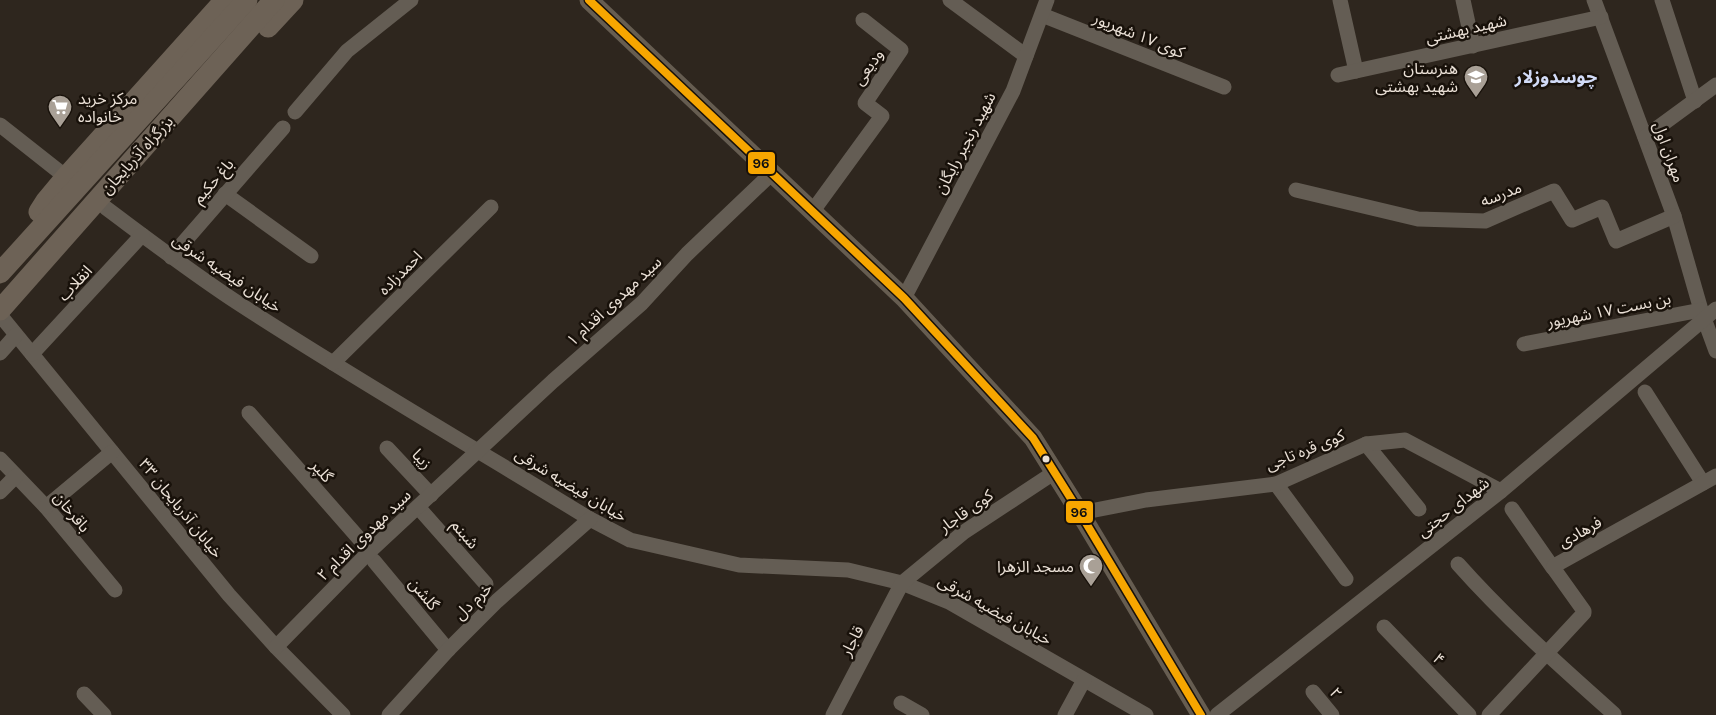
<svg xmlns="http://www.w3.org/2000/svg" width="1716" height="715" viewBox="0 0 1716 715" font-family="Karla,'Noto Sans Arabic',sans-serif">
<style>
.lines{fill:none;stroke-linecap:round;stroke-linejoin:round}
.minor{stroke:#645d54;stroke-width:15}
.major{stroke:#665d51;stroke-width:19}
.highway{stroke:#6d6256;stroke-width:21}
.bus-1-casing{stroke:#18110a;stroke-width:11}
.bus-1{stroke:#f7a600;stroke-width:8}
.bus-dot{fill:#ebe1d7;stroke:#18110a;stroke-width:2}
.labels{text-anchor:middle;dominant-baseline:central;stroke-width:5;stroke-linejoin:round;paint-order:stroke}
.street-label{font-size:16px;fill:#ebe1d7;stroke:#18110a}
.poi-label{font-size:16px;fill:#ebe1d7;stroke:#18110a;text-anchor:end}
.neighbourhood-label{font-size:18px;font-weight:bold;fill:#d2dbf7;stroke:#18110a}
.line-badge{stroke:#18110a;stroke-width:2}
.pale-badge-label{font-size:14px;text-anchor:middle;font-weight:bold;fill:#111}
</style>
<rect width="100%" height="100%" fill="#2e261e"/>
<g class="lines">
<g class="minor">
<polyline points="950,0 1026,56"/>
<polyline points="1340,0 1356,71"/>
<polyline points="1463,0 1473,46"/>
<polyline points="1594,0 1674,216 1701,310 1716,351"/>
<polyline points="1662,0 1695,101"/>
<polyline points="1042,15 1224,87"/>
<polyline points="1338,75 1601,17"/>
<polyline points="295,112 347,51 411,0"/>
<polyline points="0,125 66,177"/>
<polyline points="1645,137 1716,85"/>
<polyline points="1296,190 1418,219 1485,221 1554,191 1572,220 1602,207 1616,241 1674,216"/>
<polyline points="225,194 311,256"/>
<path d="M 106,208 C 149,240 192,273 238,303 C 353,378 473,447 590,519 L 630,540 L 739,565 L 848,570 L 902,583 L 949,602 L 1146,715"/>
<polyline points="812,212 882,116 865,103 901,50 863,20"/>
<polyline points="171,257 283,128"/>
<polyline points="904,298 1013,91 1047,0"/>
<polyline points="0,315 229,595 276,647 343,715"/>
<polyline points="1524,344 1701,310"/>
<polyline points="0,353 16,335"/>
<polyline points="32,354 142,235"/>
<polyline points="333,363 491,207"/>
<polyline points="1645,392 1703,483"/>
<polyline points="249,413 370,551"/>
<polyline points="1366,444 1419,509"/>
<polyline points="387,448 431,495"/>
<polyline points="0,459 46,507 115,590"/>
<polyline points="1276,484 1346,579"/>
<polyline points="0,492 16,476"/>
<polyline points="46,507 112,452"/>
<polyline points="418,507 486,584"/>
<polyline points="1512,509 1553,568"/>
<polyline points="1080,513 1146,500 1276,484 1366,444 1405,440 1501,491"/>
<polyline points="374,561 448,650"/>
<path d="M 1458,564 C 1506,618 1560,666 1614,714"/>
<polyline points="1384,627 1469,715"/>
<polyline points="276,647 370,551 553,381 642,303 687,254 771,174"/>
<polyline points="1313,692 1332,715"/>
<polyline points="84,694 104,715"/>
<polyline points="901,703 922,715"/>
<polyline points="389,715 448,650 497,601 590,519"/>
<polyline points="833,715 902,583 964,532 1055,472"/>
<polyline points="1065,715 1084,680"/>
<polyline points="1217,715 1501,491 1716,309"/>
<polyline points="1489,715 1584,613 1584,611 1554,569 1554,566 1716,476"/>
</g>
<polyline class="major" points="589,0 904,298 1033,438 1080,513 1201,715"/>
<g class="highway">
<polyline points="268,27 293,0"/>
<polyline points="39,212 46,201 66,177 225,0"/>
<polyline points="0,273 247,0"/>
<polyline points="0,310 274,0"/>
</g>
<defs>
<polyline id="bus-1" points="589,0 904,298 1033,438 1080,513 1201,715"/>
</defs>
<use href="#bus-1" class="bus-1-casing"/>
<use href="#bus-1" class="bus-1"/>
</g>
<defs>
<symbol id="school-pin" viewBox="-11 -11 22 30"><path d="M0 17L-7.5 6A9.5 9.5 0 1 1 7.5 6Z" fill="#a9a096" stroke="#18110a"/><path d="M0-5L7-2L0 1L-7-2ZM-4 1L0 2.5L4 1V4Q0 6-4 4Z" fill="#fff"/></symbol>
<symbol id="supermarket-pin" viewBox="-11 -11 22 30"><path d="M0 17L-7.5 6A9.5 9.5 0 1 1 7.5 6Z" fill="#a9a096" stroke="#18110a"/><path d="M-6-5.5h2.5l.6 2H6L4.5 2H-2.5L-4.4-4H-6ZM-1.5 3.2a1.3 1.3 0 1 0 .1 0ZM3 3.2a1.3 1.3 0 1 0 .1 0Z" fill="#fff"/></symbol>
<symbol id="mosque-pin" viewBox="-11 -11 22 30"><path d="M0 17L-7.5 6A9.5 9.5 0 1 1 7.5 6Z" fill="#a9a096" stroke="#18110a"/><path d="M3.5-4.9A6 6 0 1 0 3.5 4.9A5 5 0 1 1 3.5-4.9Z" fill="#fff"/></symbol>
</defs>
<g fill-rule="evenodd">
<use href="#school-pin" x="1462" y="63" width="28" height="38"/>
<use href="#supermarket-pin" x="46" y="93" width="28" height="38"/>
<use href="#mosque-pin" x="1077" y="552" width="28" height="38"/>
</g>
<circle class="bus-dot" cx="1046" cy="459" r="4.5"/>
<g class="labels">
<g class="street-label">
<text transform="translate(1466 29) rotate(-13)">شهید بهشتی</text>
<text transform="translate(1139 35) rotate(22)">کوی ۱۷ شهریور</text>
<text transform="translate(868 67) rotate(-55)">ودیعی</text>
<text transform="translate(965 143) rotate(-62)">شهید رنجبر رایگان</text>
<text transform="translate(1669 152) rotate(70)">مهران اول</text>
<text transform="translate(137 155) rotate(-48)">بزرگراه آذربایجان</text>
<text transform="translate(213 181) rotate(-49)">باغ حکیم</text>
<text transform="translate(1501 194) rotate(-21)">مدرسه</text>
<text transform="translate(227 273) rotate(34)">خیابان فیضیه شرقی</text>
<text transform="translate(400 273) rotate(-45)">احمدزاده</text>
<text transform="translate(75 283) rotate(-47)">انقلاب</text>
<text transform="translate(614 301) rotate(-43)">سید مهدوی اقدام ۱</text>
<text transform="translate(1609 310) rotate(-11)">بن بست ۱۷ شهریور</text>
<text transform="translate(1305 450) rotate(-22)">کوی قره تاجی</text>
<text transform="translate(422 459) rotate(47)">زیبا</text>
<text transform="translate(322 471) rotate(49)">گلپر</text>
<text transform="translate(571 485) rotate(31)">خیابان فیضیه شرقی</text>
<text transform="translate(1453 507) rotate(-38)">شهدای حجتی</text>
<text transform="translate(181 508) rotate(51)">خیابان آذربایجان ۳۳</text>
<text transform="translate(966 511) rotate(-35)">کوی قاجار</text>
<text transform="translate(72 512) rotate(50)">باقرخان</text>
<text transform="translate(1580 532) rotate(-29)">فرهادی</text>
<text transform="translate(465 534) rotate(49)">شبنم</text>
<text transform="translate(364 535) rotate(-44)">سید مهدوی اقدام ۲</text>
<text transform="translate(424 594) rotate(50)">گلشن</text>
<text transform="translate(473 601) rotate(-44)">خرم دل</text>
<text transform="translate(995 610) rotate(29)">خیابان فیضیه شرقی</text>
<text transform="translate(852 641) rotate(-62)">قاجار</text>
<text transform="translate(1439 659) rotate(46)">۴</text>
<text transform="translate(1336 693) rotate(52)">۲</text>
</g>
<g class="poi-label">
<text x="1458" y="68">هنرستان<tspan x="1458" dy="18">شهید بهشتی</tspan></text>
<text x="78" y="98" text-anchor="start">مرکز خرید<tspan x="78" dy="18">خانواده</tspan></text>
<text x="1074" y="566">مسجد الزهرا</text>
</g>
<g class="neighbourhood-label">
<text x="1556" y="77">چوسدوزلار</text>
</g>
</g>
<g class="line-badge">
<rect x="747" y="151" width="29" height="24" rx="5" fill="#f7a600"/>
<rect x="1065" y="500" width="29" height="24" rx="5" fill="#f7a600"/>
</g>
<g class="pale-badge-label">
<text x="761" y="168">96</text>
<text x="1079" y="517">96</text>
</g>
</svg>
